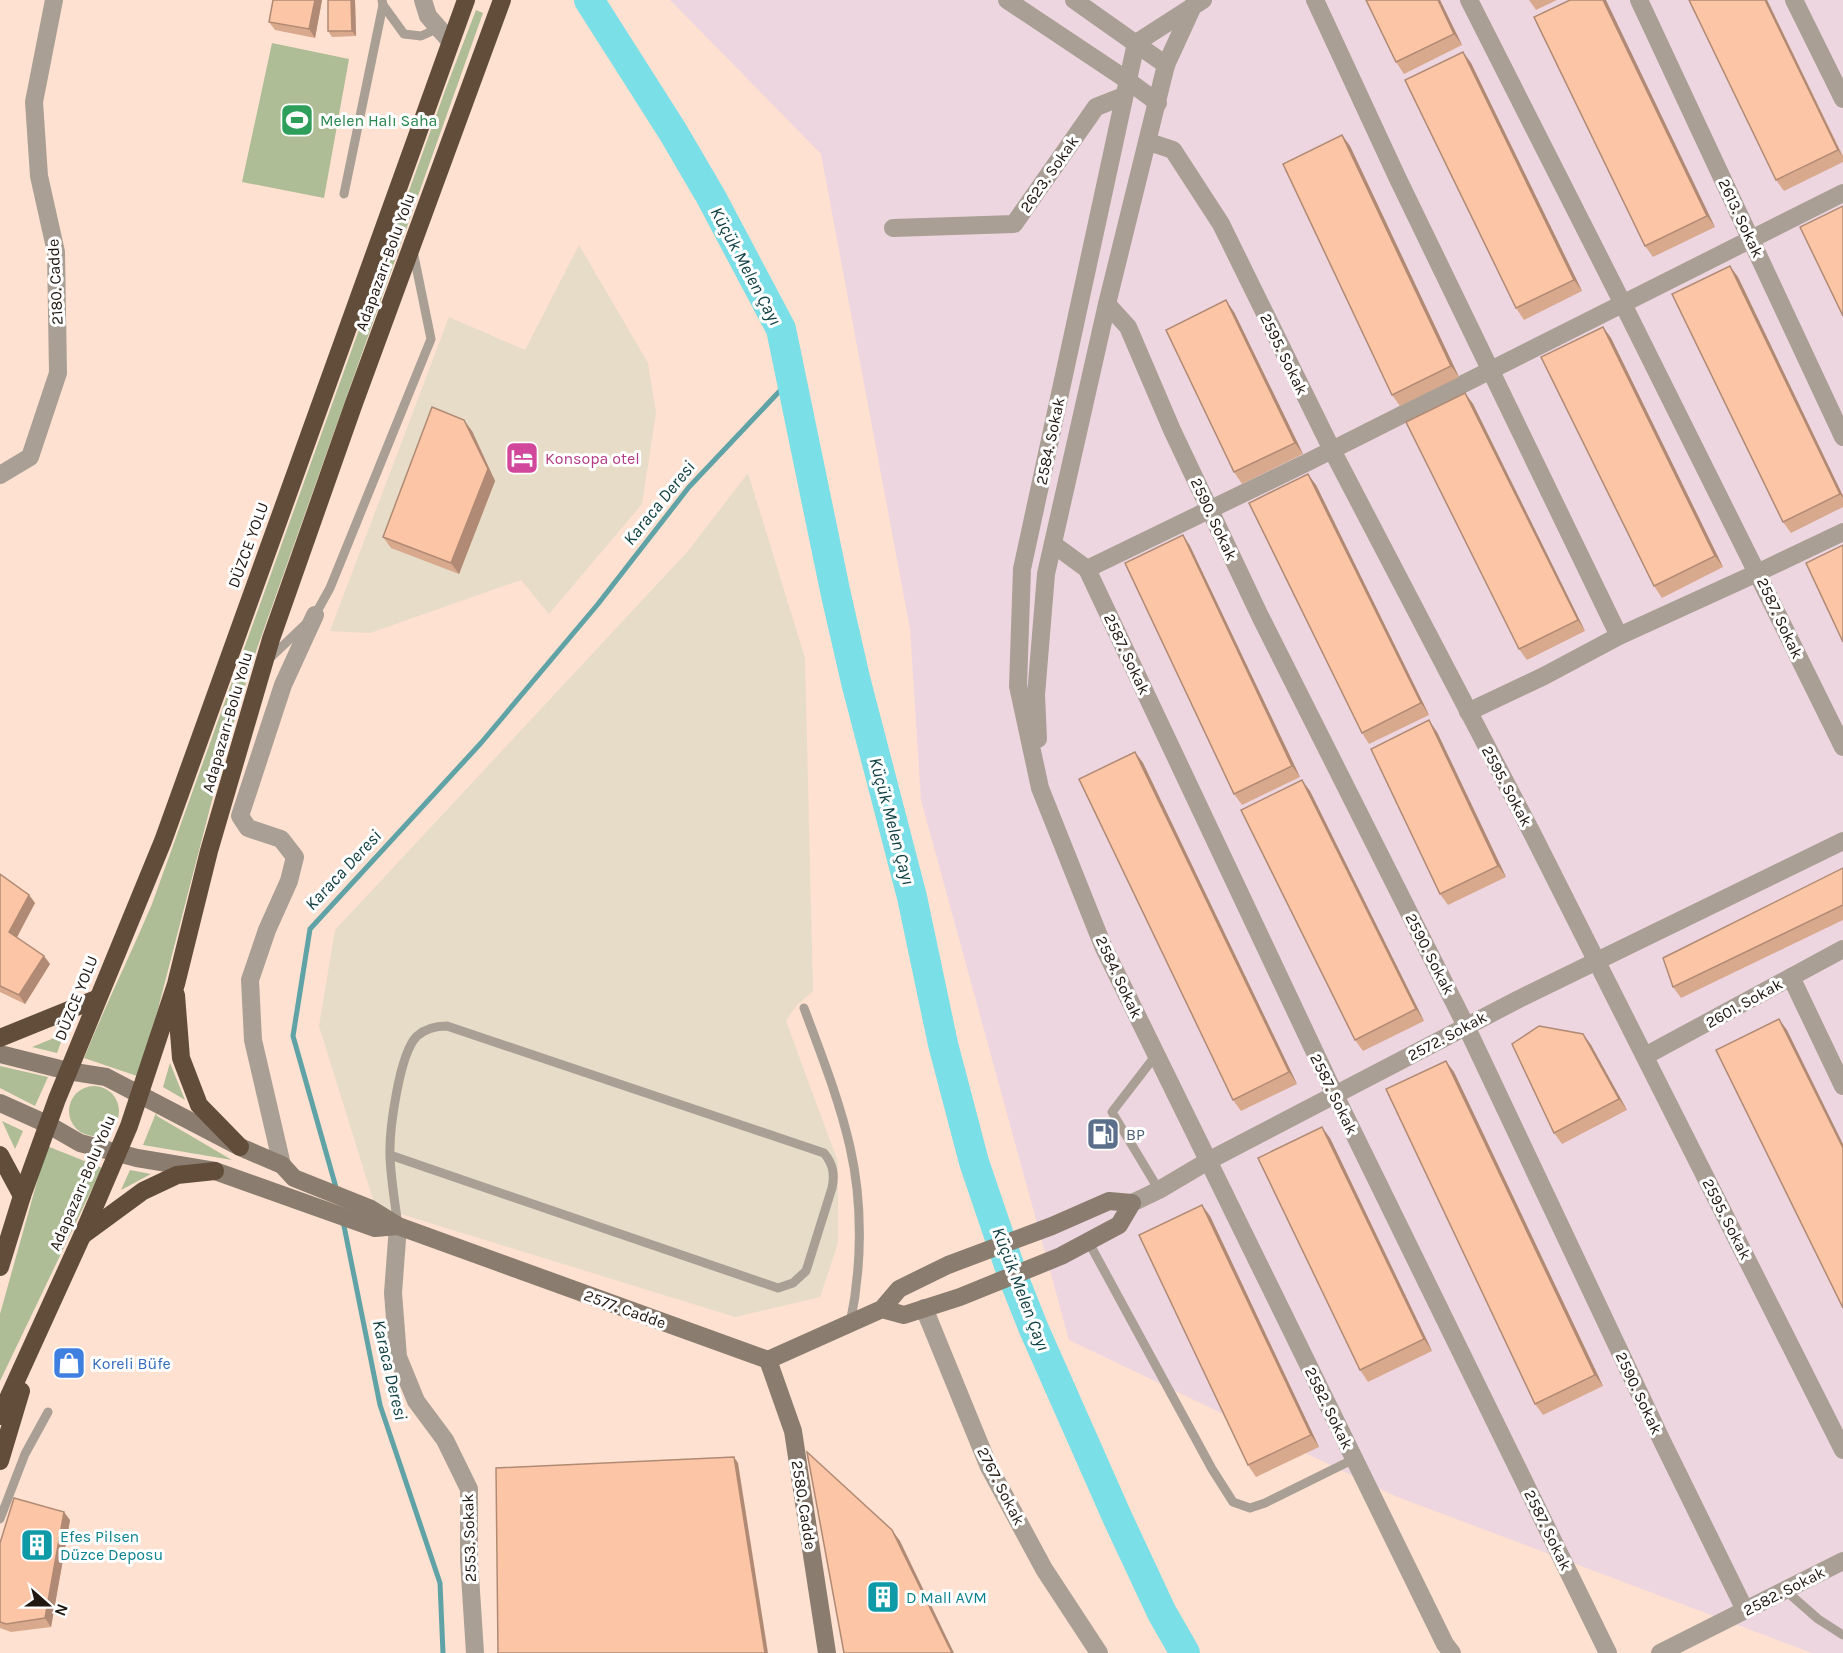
<svg xmlns="http://www.w3.org/2000/svg" width="1843" height="1653" viewBox="0 0 1843 1653" font-family="Karla,sans-serif">
<style>
.commercial{fill:#e7dcc8}
.industrial{fill:#eed6e0}
.green{fill:#aebd95}
.lines{fill:none;stroke-linecap:round;stroke-linejoin:round}
.stream{stroke:#5fa3a6;stroke-width:5}
.river{stroke:#7adfe6;stroke-width:30}
.lane{stroke:#a99f95;stroke-width:9}
.street{stroke:#a99f95;stroke-width:18}
.secondary{stroke:#8a7c6e;stroke-width:18}
.highway{stroke:#614d3a;stroke-width:18}
.wall{fill:#d9a98e}
.shaded-wall{fill:#b08a74}
.building{fill:#fcc5a5;stroke:#b08a74;stroke-width:1.5}
.labels{text-anchor:middle;dominant-baseline:central;stroke-width:6;stroke-linejoin:round;paint-order:stroke}
.leisure-label{font-size:16px;fill:#27864d;stroke:#fff;text-anchor:start}
.street-label{font-size:16px;fill:#211711;stroke:#fff}
.hotel-label{font-size:16px;fill:#b23c85;stroke:#fff;text-anchor:start}
.service-label{font-size:16px;fill:#4e5e75;stroke:#fff;text-anchor:start}
.shop-label{font-size:16px;fill:#366cbe;stroke:#fff;text-anchor:start}
.culture-label{font-size:16px;fill:#0d838f;stroke:#fff;text-anchor:start}
.water-label{font-size:18px;font-style:italic;fill:#114144;stroke:#fff}
</style>
<rect width="100%" height="100%" fill="#fee1d0"/>
<g class="commercial">
<polygon points="579,245 648,363 656,413 642,504 549,614 521,580 370,633 330,631 449,317 525,350"/>
<polygon points="748,473 805,658 813,991 796,1006 786,1021 838,1162 838,1243 820,1297 735,1317 375,1206 319,1026 335,930 688,551"/>
</g>
<polygon class="industrial" points="670,0 1843,0 1843,1653 1812,1653 1395,1496 1069,1340 921,800 910,629 821,154"/>
<g class="green">
<path d="M 476,10 L 483,13 L 254,657 L 224,754 L 158,1009 L 137,1076 L 84,1058 C 105,1006 130,956 152,904 L 446,88 Z"/>
<polygon points="272,43 349,59 324,198 242,182"/>
<polygon points="64,1034 57,1053 32,1047"/>
<polygon points="170,1063 185,1100 163,1087"/>
<polygon points="0,1066 48,1077 35,1106 0,1088"/>
<circle cx="94" cy="1111" r="25"/>
<polygon points="156,1113 157,1116 232,1160 143,1145"/>
<polygon points="2,1121 23,1131 15,1149"/>
<polygon points="47,1146 102,1168 0,1381 0,1314"/>
<polygon points="130,1170 151,1174 121,1190"/>
</g>
<g class="lines">
<g class="stream">
<polyline points="337,1191 293,1036 310,929 481,743 598,604 689,487 792,378"/>
<polyline points="343,1221 380,1405 440,1583 443,1653"/>
</g>
<polyline class="river" points="589,0 673,132 711,197 781,329 836,595 856,682 912,897 943,1044 974,1162 1012,1274 1033,1327 1118,1519 1162,1613 1185,1653"/>
<g class="lane">
<polyline points="383,5 404,34 421,36 439,28"/>
<polyline points="344,194 383,5 382,0"/>
<polyline points="268,660 315,615 330,588 431,339 413,251"/>
<path d="M 804,1008 C 821,1054 839,1099 850,1147 C 863,1204 862,1267 850,1324"/>
<polyline points="1156,1055 1112,1112 1159,1190"/>
<path d="M 390,1155 L 778,1288 L 793,1283 L 806,1271 L 832,1188 C 835,1174 833,1164 824,1153 L 447,1026 C 436,1026 426,1028 417,1036 C 399,1054 389,1131 390,1157 C 391,1180 395,1203 398,1226"/>
<polyline points="1088,1241 1212,1469 1233,1502 1250,1508 1265,1503 1354,1459"/>
<polyline points="0,1519 25,1454 48,1412"/>
<polyline points="1785,1590 1818,1619 1843,1635"/>
</g>
<g class="street">
<polyline points="423,0 428,16 450,41"/>
<polyline points="1007,0 1127,80 1158,103"/>
<polyline points="1074,0 1166,65"/>
<polyline points="1203,0 1136,43 1022,569 1018,686 1040,788 1103,946 1445,1644 1452,1653"/>
<polyline points="1315,0 1398,179 1619,636"/>
<polyline points="1639,0 1843,437"/>
<polyline points="1794,0 1843,99"/>
<polyline points="1149,142 1173,150 1221,224 1332,450 1532,833 1843,1450"/>
<polyline points="893,228 1014,224 1096,107 1124,96"/>
<polyline points="1107,304 1128,327 1172,430 1260,616 1466,1026 1662,1441 1745,1610"/>
<polyline points="0,475 30,457 58,373 56,252 39,176 34,102 54,0"/>
<polyline points="1843,532 1757,573 1843,747"/>
<polyline points="1053,544 1087,569 1335,1095 1608,1653"/>
<polyline points="1087,569 1308,462 1843,193"/>
<polyline points="1468,712 1544,676 1619,636 1757,573 1623,304 1469,0"/>
<polyline points="1038,739 1036,695 1046,574 1107,304 1166,65 1193,6"/>
<polyline points="1791,977 1843,1086"/>
<polyline points="1645,1056 1843,949"/>
<polyline points="282,1165 253,1040 250,980 267,930 289,881 295,857 281,839 248,828 240,816 283,685 315,615"/>
<polyline points="1132,1203 1159,1190 1208,1161 1519,999 1843,841"/>
<polyline points="398,1226 393,1293 398,1357 416,1401 445,1440 469,1489 469,1560 475,1653"/>
<polyline points="924,1308 989,1467 1044,1569 1099,1653"/>
<polyline points="1660,1653 1843,1561"/>
</g>
<g class="secondary">
<polyline points="0,1054 68,1071 106,1077 240,1147 282,1165 294,1178 369,1208 398,1226 768,1360 882,1309 899,1289 948,1265 1052,1226 1109,1201 1132,1203 1119,1225 1061,1256 960,1297 904,1315 882,1309"/>
<polyline points="0,1103 47,1124 80,1143 137,1158 215,1171 375,1228 398,1226"/>
<polyline points="768,1360 793,1431 827,1653"/>
</g>
<g class="highway">
<polyline points="176,995 181,1058 199,1105 240,1147"/>
<polyline points="0,1038 96,999"/>
<polyline points="0,1155 22,1196"/>
<polyline points="83,1235 143,1191 177,1175 215,1171"/>
<polyline points="0,1267 22,1196 57,1099 163,841 466,0"/>
<polyline points="0,1416 82,1236 129,1126 176,984 209,851 271,639 353,406 502,0"/>
<polyline points="0,1461 21,1391"/>
</g>
</g>
<g class="wall">
<polygon points="273,0 322,0 315,38 275,30 269,22"/>
<polygon points="328,0 355,0 356,36 332,37 328,31"/>
<polygon points="1440,0 1462,45 1404,74 1396,62"/>
<polygon points="1529,0 1557,0 1536,10"/>
<polygon points="1570,0 1715,227 1653,257 1645,246"/>
<polygon points="1767,0 1843,156 1843,162 1784,191 1776,180"/>
<polygon points="1463,52 1471,63 1582,291 1524,320 1516,308"/>
<polygon points="1342,135 1350,146 1459,377 1400,406 1392,395"/>
<polygon points="1738,277 1843,496 1843,507 1791,533 1783,522"/>
<polygon points="1234,312 1303,454 1242,484 1234,472"/>
<polygon points="1603,327 1611,338 1723,567 1662,598 1654,586"/>
<polygon points="1465,393 1473,404 1585,631 1527,660 1519,649"/>
<polygon points="472,431 495,481 459,574 391,548 383,537"/>
<polygon points="1316,485 1429,715 1369,744 1362,733"/>
<polygon points="1183,535 1190,546 1300,777 1242,805 1234,794"/>
<polygon points="1437,732 1506,877 1448,905 1440,894"/>
<polygon points="1135,752 1143,763 1297,1084 1241,1111 1233,1100"/>
<polygon points="1310,791 1424,1021 1363,1051 1355,1040"/>
<polygon points="1843,868 1843,920 1681,998 1673,987"/>
<polygon points="0,874 29,895 35,903 16,938 50,964 25,1004 0,992"/>
<polygon points="1583,1034 1591,1045 1627,1110 1562,1144 1554,1133"/>
<polygon points="1454,1072 1603,1386 1543,1415 1535,1404"/>
<polygon points="1330,1138 1432,1351 1368,1382 1360,1370"/>
<polygon points="1210,1216 1319,1447 1256,1477 1248,1465"/>
<polygon points="70,1520 51,1627 11,1632 0,1628 0,1543"/>
</g>
<g class="shaded-wall">
<polygon points="315,0 322,0 315,38 309,29"/>
<polygon points="351,0 355,0 356,36 352,31"/>
<polygon points="1438,0 1440,0 1462,45 1454,34"/>
<polygon points="1603,0 1606,0 1715,227 1707,216"/>
<polygon points="1765,0 1767,0 1843,158 1838,150"/>
<polygon points="1463,52 1471,63 1582,291 1574,280"/>
<polygon points="1342,135 1350,146 1459,377 1451,366"/>
<polygon points="1730,266 1738,277 1843,496 1843,498 1840,494"/>
<polygon points="1226,300 1234,312 1303,454 1295,443"/>
<polygon points="1603,327 1611,338 1723,567 1715,556"/>
<polygon points="1465,393 1473,404 1585,631 1578,620"/>
<polygon points="464,420 472,431 495,481 459,574 451,563"/>
<polygon points="1308,474 1316,485 1429,715 1421,703"/>
<polygon points="1183,535 1190,546 1300,777 1292,766"/>
<polygon points="1429,720 1437,732 1506,877 1498,866"/>
<polygon points="1135,752 1143,763 1297,1084 1289,1072"/>
<polygon points="1302,780 1310,791 1424,1021 1416,1009"/>
<polygon points="29,895 35,903 15,941 9,932"/>
<polygon points="44,956 50,964 25,1004 19,995"/>
<polygon points="1779,1019 1787,1030 1843,1144 1843,1148"/>
<polygon points="1583,1034 1591,1045 1627,1110 1619,1099"/>
<polygon points="1446,1061 1454,1072 1603,1386 1595,1375"/>
<polygon points="1322,1127 1330,1138 1432,1351 1424,1339"/>
<polygon points="1202,1205 1210,1216 1319,1447 1311,1435"/>
<polygon points="734,1457 738,1463 768,1653 765,1653"/>
<polygon points="64,1512 70,1520 51,1627 45,1618"/>
<polygon points="892,1530 900,1541 954,1653 952,1653"/>
</g>
<g class="building">
<polygon points="273,0 315,0 309,29 269,22"/>
<polygon points="328,0 351,0 352,31 328,31"/>
<polygon points="1366,0 1438,0 1454,34 1396,62"/>
<polygon points="1570,0 1603,0 1707,216 1645,246 1534,17"/>
<polygon points="1689,0 1765,0 1838,150 1776,180"/>
<polygon points="1463,52 1574,280 1516,308 1405,80"/>
<polygon points="1342,135 1451,366 1392,395 1283,164"/>
<polygon points="1843,206 1843,316 1800,227"/>
<polygon points="1730,266 1840,494 1783,522 1672,294"/>
<polygon points="1226,300 1295,443 1234,472 1166,330"/>
<polygon points="1603,327 1715,556 1654,586 1541,357"/>
<polygon points="1465,393 1578,620 1519,649 1406,422"/>
<polygon points="432,407 464,420 488,469 451,563 383,537"/>
<polygon points="1308,474 1421,703 1362,733 1249,503"/>
<polygon points="1183,535 1292,766 1234,794 1125,563"/>
<polygon points="1843,545 1843,642 1806,563"/>
<polygon points="1429,720 1498,866 1440,894 1371,749"/>
<polygon points="1135,752 1289,1072 1233,1100 1079,779"/>
<polygon points="1302,780 1416,1009 1355,1040 1241,810"/>
<polygon points="1843,868 1843,905 1673,987 1663,958"/>
<polygon points="0,874 29,895 9,932 44,956 19,995 0,986"/>
<polygon points="1779,1019 1843,1148 1843,1308 1716,1050"/>
<polygon points="1539,1026 1583,1034 1619,1099 1554,1133 1512,1044"/>
<polygon points="1446,1061 1595,1375 1535,1404 1386,1089"/>
<polygon points="1322,1127 1424,1339 1360,1370 1258,1158"/>
<polygon points="1202,1205 1311,1435 1248,1465 1139,1235"/>
<polygon points="807,1452 892,1530 952,1653 844,1653"/>
<polygon points="734,1457 765,1653 498,1653 496,1468"/>
<polygon points="14,1498 64,1512 45,1618 6,1624 0,1622 0,1543"/>
</g>
<defs>
<symbol id="stadium-square" viewBox="-11 -11 22 22"><rect x="-9" y="-9" width="18" height="18" rx="4" fill="#2e9e5b" stroke="#fff"/><path d="M0-5a6.5 5 0 1 0 0 10a6.5 5 0 1 0 0-10ZM-3.5-1.8h7v3.6h-7Z" fill="#fff"/></symbol>
<symbol id="hotel-square" viewBox="-11 -11 22 22"><rect x="-9" y="-9" width="18" height="18" rx="4" fill="#d1479c" stroke="#fff"/><path d="M-6-4.5h1.5V1H6V5H4.5V3h-9V5H-6ZM-4 0a1.8 1.8 0 1 1 3.6 0ZM.5 0V-2.5h3Q6-2.5 6 0Z" fill="#fff"/></symbol>
<symbol id="fuel-square" viewBox="-11 -11 22 22"><rect x="-9" y="-9" width="18" height="18" rx="4" fill="#5c6f8a" stroke="#fff"/><path d="M-5.5-6h7V0h2V4h1.3V-2.5L3-4.5l.8-.8L6-3V5H2.5V1h-1V6h-7ZM-4.2-4.7v3.2H.2V-4.7Z" fill="#fff"/></symbol>
<symbol id="shop-square" viewBox="-11 -11 22 22"><rect x="-9" y="-9" width="18" height="18" rx="4" fill="#3f7fe0" stroke="#fff"/><path d="M-5-2.5h2.3a2.7 3.5 0 0 1 5.4 0H5L5.5 6h-11ZM-1.5-2.5h3a1.5 2.3 0 0 0-3 0Z" fill="#fff"/></symbol>
<symbol id="building-square" viewBox="-11 -11 22 22"><rect x="-9" y="-9" width="18" height="18" rx="4" fill="#0f9aa8" stroke="#fff"/><path d="M-4-6H4V6H1V3H-1V6H-4ZM-2.5-4.3h1.7v1.8h-1.7ZM.8-4.3h1.7v1.8H.8ZM-2.5-1h1.7V.8h-1.7ZM.8-1h1.7V.8H.8Z" fill="#fff"/></symbol>
</defs>
<g fill-rule="evenodd">
<use href="#stadium-square" x="278" y="101" width="38" height="38"/>
<use href="#hotel-square" x="503" y="439" width="38" height="38"/>
<use href="#fuel-square" x="1084" y="1115" width="38" height="38"/>
<use href="#shop-square" x="50" y="1344" width="38" height="38"/>
<use href="#building-square" x="18" y="1526" width="38" height="38"/>
<use href="#building-square" x="864" y="1578" width="38" height="38"/>
</g>
<g class="labels">
<g class="leisure-label">
<text x="320" y="120">Melen Halı Saha</text>
</g>
<g class="street-label">
<text transform="translate(1049 174) rotate(-55)">2623. Sokak</text>
<text transform="translate(1741 218) rotate(65)">2613. Sokak</text>
<text transform="translate(385 262) rotate(-70)">Adapazarı-Bolu Yolu</text>
<text transform="translate(55 282) rotate(-93)">2180. Cadde</text>
<text transform="translate(1284 354) rotate(64)">2595. Sokak</text>
<text transform="translate(1050 441) rotate(-78)">2584. Sokak</text>
<text transform="translate(1214 519) rotate(65)">2590. Sokak</text>
<text transform="translate(248 545) rotate(-70)">DÜZCE YOLU</text>
<text transform="translate(1780 618) rotate(65)">2587. Sokak</text>
<text transform="translate(1127 654) rotate(65)">2587. Sokak</text>
<text transform="translate(227 722) rotate(-74)">Adapazarı-Bolu Yolu</text>
<text transform="translate(1507 786) rotate(62)">2595. Sokak</text>
<text transform="translate(1430 954) rotate(63)">2590. Sokak</text>
<text transform="translate(1119 977) rotate(65)">2584. Sokak</text>
<text transform="translate(76 998) rotate(-68)">DÜZCE YOLU</text>
<text transform="translate(1744 1003) rotate(-29)">2601. Sokak</text>
<text transform="translate(1447 1036) rotate(-28)">2572. Sokak</text>
<text transform="translate(1334 1094) rotate(64)">2587. Sokak</text>
<text transform="translate(82 1183) rotate(-67)">Adapazarı-Bolu Yolu</text>
<text transform="translate(1727 1219) rotate(63)">2595. Sokak</text>
<text transform="translate(625 1309) rotate(20)">2577. Cadde</text>
<text transform="translate(1639 1393) rotate(65)">2590. Sokak</text>
<text transform="translate(1329 1408) rotate(64)">2582. Sokak</text>
<text transform="translate(1001 1486) rotate(63)">2767. Sokak</text>
<text transform="translate(804 1505) rotate(81)">2580. Cadde</text>
<text transform="translate(1548 1530) rotate(64)">2587. Sokak</text>
<text transform="translate(469 1538) rotate(-92)">2553. Sokak</text>
<text transform="translate(1784 1591) rotate(-27)">2582. Sokak</text>
</g>
<g class="hotel-label">
<text x="545" y="458">Konsopa otel</text>
</g>
<g class="service-label">
<text x="1126" y="1134">BP</text>
</g>
<g class="shop-label">
<text x="92" y="1363">Koreli Büfe</text>
</g>
<g class="culture-label">
<text x="60" y="1536">Efes Pilsen<tspan x="60" dy="18">Düzce Deposu</tspan></text>
<text x="906" y="1597">D Mall AVM</text>
</g>
<g class="water-label">
<text transform="translate(746 266) rotate(62)">Küçük Melen Çayı</text>
<text transform="translate(659 503) rotate(-51)">Karaca Deresi</text>
<text transform="translate(892 821) rotate(75)">Küçük Melen Çayı</text>
<text transform="translate(343 870) rotate(-47)">Karaca Deresi</text>
<text transform="translate(1021 1289) rotate(69)">Küçük Melen Çayı</text>
<text transform="translate(390 1370) rotate(77)">Karaca Deresi</text>
</g>
</g>
<g transform="translate(48 1605) rotate(111)" stroke="#ffffff" stroke-width="4.5" paint-order="stroke">
<path d="M0-4.5L10 22L0 15L-10 22Z" fill="#211711"/>
<text y="-9" font-size="16" font-weight="bold" text-anchor="middle" fill="#211711">N</text>
</g>
</svg>
